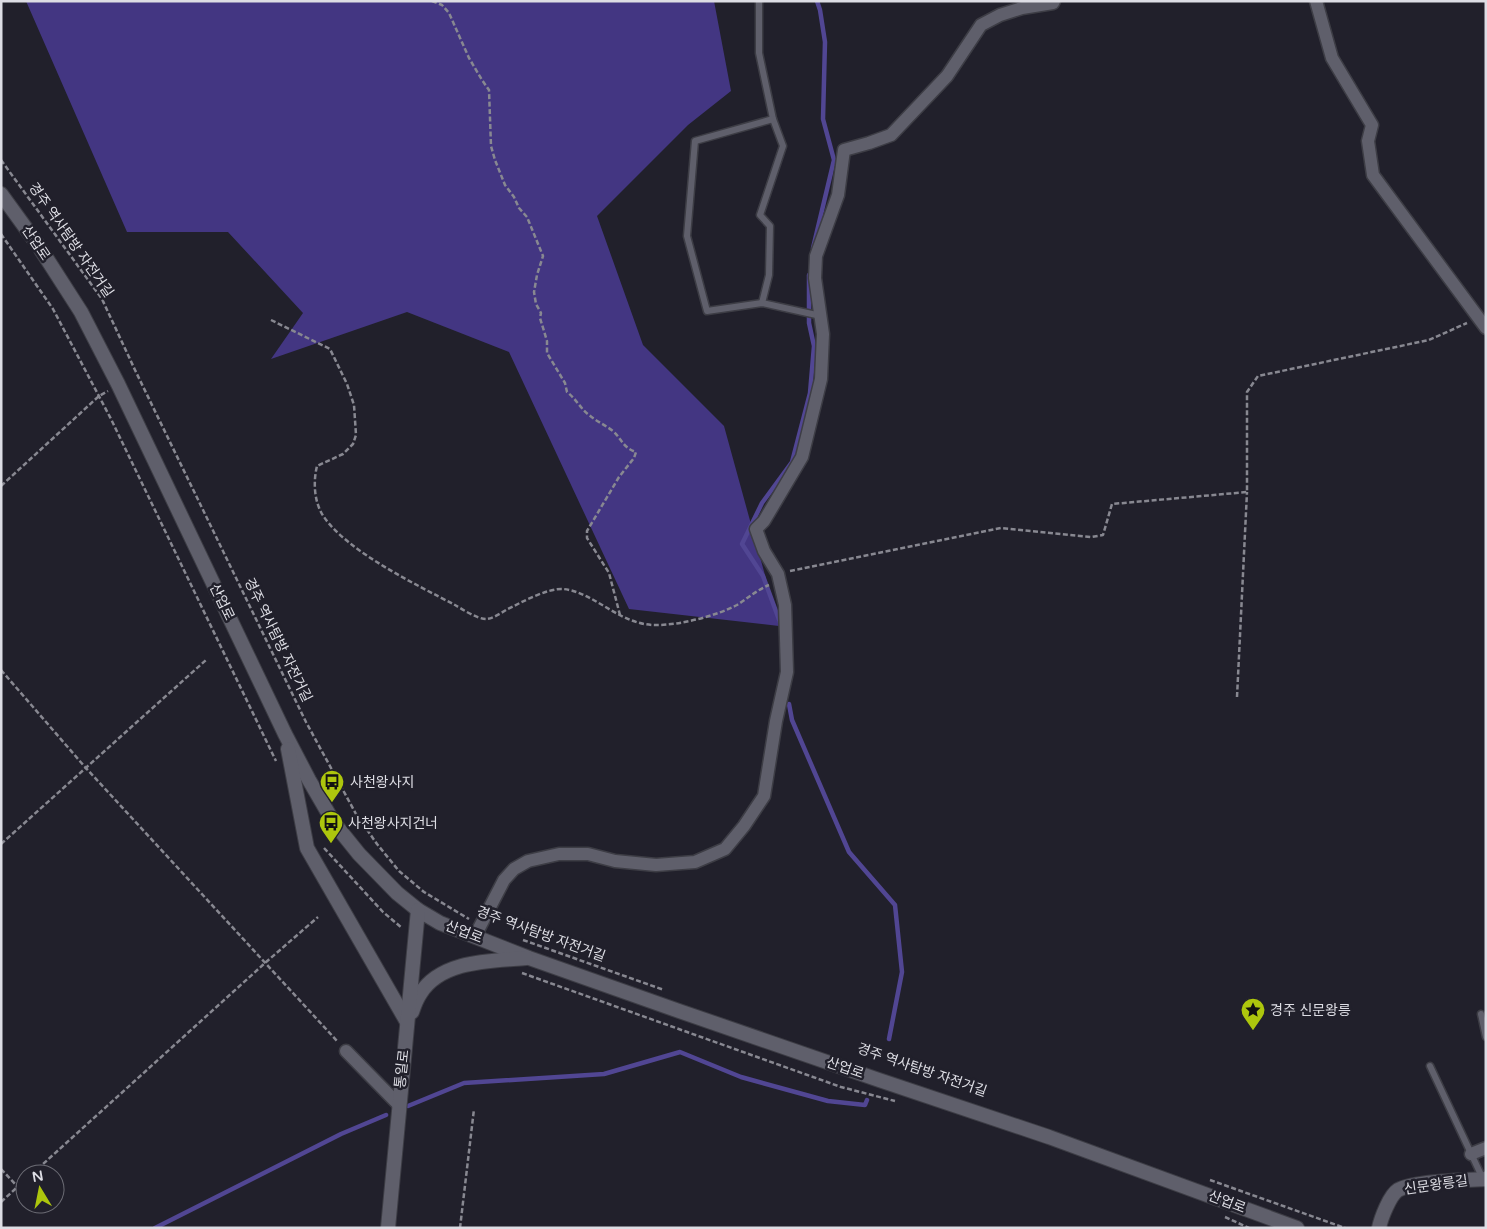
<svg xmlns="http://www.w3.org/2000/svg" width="1487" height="1229" viewBox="0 0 1487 1229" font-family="'Varela Round','Noto Sans KR',sans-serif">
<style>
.forest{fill:#433682}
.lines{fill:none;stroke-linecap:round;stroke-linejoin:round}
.stream{stroke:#514693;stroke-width:4.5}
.service-casing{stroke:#3d3d45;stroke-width:9}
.minor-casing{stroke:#3d3d45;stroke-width:15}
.tertiary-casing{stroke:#3d3d45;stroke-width:16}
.path{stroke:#888891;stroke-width:2.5;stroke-dasharray:5 2.5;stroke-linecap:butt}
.service{stroke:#5f5f6b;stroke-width:6}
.minor{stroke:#5f5f6b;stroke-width:12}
.tertiary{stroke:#5f5f6b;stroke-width:14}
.labels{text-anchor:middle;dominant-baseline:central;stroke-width:5;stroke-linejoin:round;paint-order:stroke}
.street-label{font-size:14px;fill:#dddde4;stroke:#21202b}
.poi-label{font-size:14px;fill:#dddde4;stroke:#21202b;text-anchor:start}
</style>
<rect width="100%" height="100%" fill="#21202b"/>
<polygon class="forest" points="26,1 714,1 731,91 688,125 597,216 643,345 724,426 779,626 629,609 509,352 407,312 271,359 303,313 228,232 127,232"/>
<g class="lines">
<g class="stream">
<polyline points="813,248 834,160 823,119 825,42 820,10 817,1"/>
<polyline points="781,625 763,576 742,544 762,503 792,462 810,393 814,346 809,323 809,275"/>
<polyline points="789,704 792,720 849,852 895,905 902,972 889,1039"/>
<polyline points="408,1106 464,1083 604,1074 680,1052 741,1077 828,1101 865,1105 867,1100"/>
<polyline points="155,1228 341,1134 386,1115"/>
</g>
<defs>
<g id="service">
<polyline points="759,1 759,53 773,119 783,146 760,215 770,226 769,275 762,303"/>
<polyline points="773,119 695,141 687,236 707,311 762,303 821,316"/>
<polyline points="1481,1014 1486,1037"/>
<polyline points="1430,1066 1483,1179"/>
</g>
<g id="minor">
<polyline points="1316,1 1332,58 1372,125 1368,141 1373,175 1486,328"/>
<polyline points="475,936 504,880 514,869 528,861 559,854 588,854 615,861 656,865 695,862 725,849 744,826 764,796 776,721 787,672 785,605 778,574 764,551 756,529 764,521 802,457 821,379 823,334 815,278 816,256 838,195 844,150 869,143 891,135 947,76 981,25 1000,15 1022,8 1053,3 1054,1"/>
<polyline points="346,1051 399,1105"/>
<polyline points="1471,1154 1486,1148"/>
</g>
<g id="tertiary">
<polyline points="1,194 38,245 81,312 118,384 285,734 309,780 334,823 359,854 397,893 418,910 440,923 529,958 679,1011 879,1080 1049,1137 1297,1228"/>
<polyline points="288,749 307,848 407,1022"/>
<path d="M 412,1012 C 414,1006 416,1000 420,994 C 441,960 491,961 526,958"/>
<polyline points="388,1228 418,910"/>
<path d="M 1379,1228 C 1381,1218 1390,1195 1398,1190 C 1413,1181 1467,1180 1486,1179"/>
</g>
</defs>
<use href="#service" class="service-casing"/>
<use href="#minor" class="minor-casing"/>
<use href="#tertiary" class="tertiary-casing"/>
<g class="path">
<path d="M 432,1 L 442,5 L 449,13 L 469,58 L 482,80 L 489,90 L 491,146 L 495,160 L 505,185 L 514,197 L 519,208 L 527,217 L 543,256 L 537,275 L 534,292 L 536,304 L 541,313 L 540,318 L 547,341 L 547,353 L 565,383 L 567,392 C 577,400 580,408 589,415 C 596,421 605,425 613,431 C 622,439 623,448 636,452 L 634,458 L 619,477 L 587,531 L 587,538 L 609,573 L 620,615"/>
<polyline points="1,160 102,299 135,370 306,722 356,814 377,844 399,871 424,892 469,919"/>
<polyline points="1,234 53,309 111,419 276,761"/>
<path d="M 271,320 L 330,349 L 347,384 L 354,405 L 356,435 L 353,444 L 343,454 L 317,466 C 313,482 314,503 324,517 C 348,552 417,585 455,605 C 462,609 477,619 486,619 C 492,619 501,613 506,610 C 520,603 547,588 563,589 C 595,592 620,626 657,625 C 680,625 716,616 737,605 C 748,598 757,590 769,585"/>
<polyline points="1,486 99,396 108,391"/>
<polyline points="790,571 1001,528 1091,537 1103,535 1112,504 1247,492 1247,392 1258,376 1429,340 1467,323"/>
<polyline points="1,670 85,767 338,1042"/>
<polyline points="1237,697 1247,492"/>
<polyline points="1,844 206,660"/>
<polyline points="324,848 383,912 402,928"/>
<polyline points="523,940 664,990"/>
<polyline points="522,973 841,1087 895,1101"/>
<polyline points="1,1169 18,1187"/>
<polyline points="32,1174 265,963 318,917"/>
<polyline points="1210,1180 1345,1228"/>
<polyline points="1,1202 25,1180"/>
<polyline points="1225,1217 1249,1228"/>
<polyline points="460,1228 474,1109"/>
</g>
<use href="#service" class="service"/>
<use href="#minor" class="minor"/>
<use href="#tertiary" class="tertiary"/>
</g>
<defs>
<symbol id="bus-pin" viewBox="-11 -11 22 30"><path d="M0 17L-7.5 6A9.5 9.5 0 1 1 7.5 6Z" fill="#adc60d" stroke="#21202b"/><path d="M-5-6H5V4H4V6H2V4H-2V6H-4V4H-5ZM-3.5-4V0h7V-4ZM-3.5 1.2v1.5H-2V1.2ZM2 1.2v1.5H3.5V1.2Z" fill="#111"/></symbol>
<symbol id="sight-pin" viewBox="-11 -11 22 30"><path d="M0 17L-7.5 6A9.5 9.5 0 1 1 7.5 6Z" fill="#adc60d" stroke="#21202b"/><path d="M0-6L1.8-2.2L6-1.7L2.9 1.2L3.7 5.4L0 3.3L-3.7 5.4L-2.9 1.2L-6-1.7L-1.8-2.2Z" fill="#111"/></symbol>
</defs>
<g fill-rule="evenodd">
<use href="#bus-pin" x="318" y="768" width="28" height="38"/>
<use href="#bus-pin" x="317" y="809" width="28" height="38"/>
<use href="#sight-pin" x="1239" y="996" width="28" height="38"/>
</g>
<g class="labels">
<g class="street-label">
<text transform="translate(71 240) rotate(55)">경주 역사탐방 자전거길</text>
<text transform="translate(36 243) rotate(56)">산업로</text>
<text transform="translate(222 602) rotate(64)">산업로</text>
<text transform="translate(278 640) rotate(64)">경주 역사탐방 자전거길</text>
<text transform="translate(464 932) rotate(21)">산업로</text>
<text transform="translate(541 934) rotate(20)">경주 역사탐방 자전거길</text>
<text transform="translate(845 1068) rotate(19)">산업로</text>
<text transform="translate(402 1069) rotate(-84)">통일로</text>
<text transform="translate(922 1070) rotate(19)">경주 역사탐방 자전거길</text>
<text transform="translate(1436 1185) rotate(-8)">신문왕릉길</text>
<text transform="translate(1227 1202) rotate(21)">산업로</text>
</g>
<g class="poi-label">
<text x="350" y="782">사천왕사지</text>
<text x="348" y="823">사천왕사지건너</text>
<text x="1270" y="1010">경주 신문왕릉</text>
</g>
</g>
<rect width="1487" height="1229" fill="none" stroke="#dddde4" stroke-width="5"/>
<g transform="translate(40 1189) rotate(350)"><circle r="24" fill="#21202b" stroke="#6c6c75"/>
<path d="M0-4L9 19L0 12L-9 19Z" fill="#adc60d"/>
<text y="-8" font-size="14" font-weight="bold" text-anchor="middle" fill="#dddde4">N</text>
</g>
</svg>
